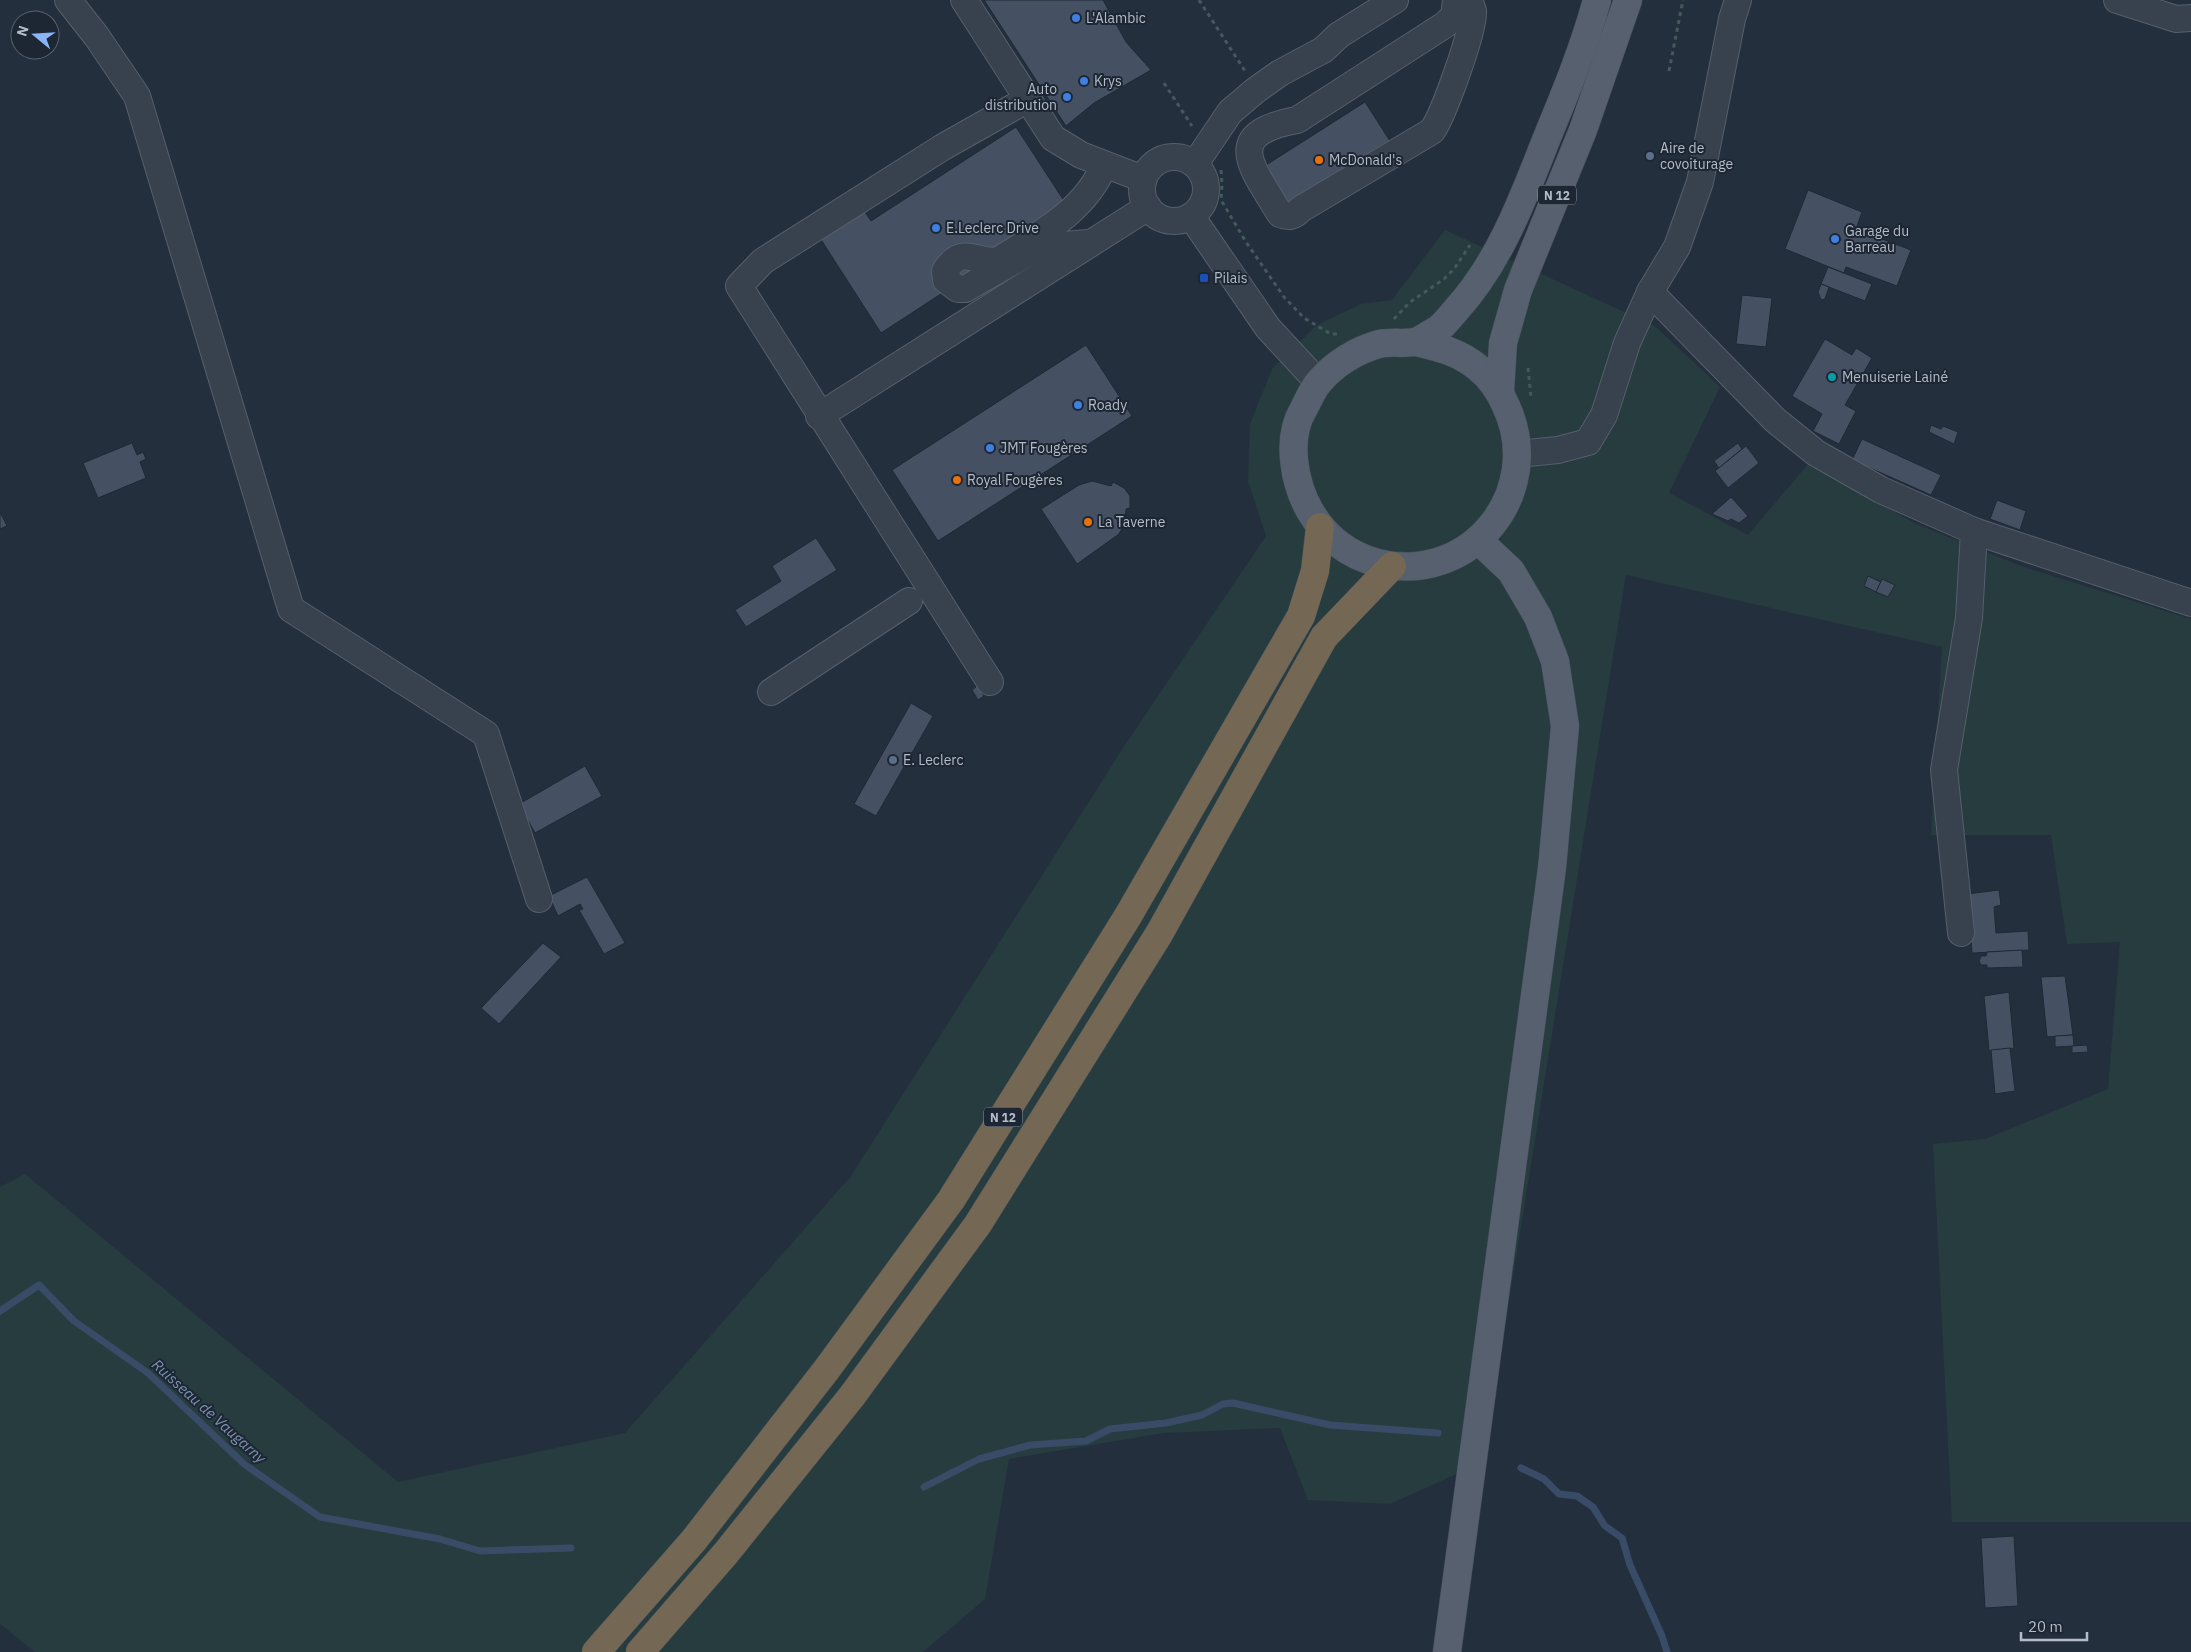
<svg xmlns="http://www.w3.org/2000/svg" width="2191" height="1652" viewBox="0 0 2191 1652" font-family="'IBM Plex Sans',sans-serif">
<style>
.green{fill:#263c3f}
.lines{fill:none;stroke-linecap:round;stroke-linejoin:round}
.stream{stroke:#394c67;stroke-width:7}
.building{fill:#455162;stroke:#1f2835}
.minor-casing{stroke:#565f6c;stroke-width:28}
.major-casing{stroke:#414a57;stroke-width:29}
.highway-casing{stroke:#434c59;stroke-width:29}
.path{stroke:#44595c;stroke-width:3;stroke-dasharray:4 4;stroke-linecap:butt}
.minor{stroke:#38414e;stroke-width:26}
.major{stroke:#56606e;stroke-width:28}
.highway{stroke:#746855;stroke-width:28}
.shop-dot{fill:#3f7fe0;stroke:#1d2633;stroke-width:2}
.service-dot{fill:#5c6f8a;stroke:#1d2633;stroke-width:2}
.food-dot{fill:#e8710a;stroke:#1d2633;stroke-width:2}
.transit-dot{fill:#1a4fb4;stroke:#1d2633;stroke-width:2}
.culture-dot{fill:#0f9aa8;stroke:#1d2633;stroke-width:2}
.labels{text-anchor:middle;dominant-baseline:central;stroke-width:4;stroke-linejoin:round;paint-order:stroke}
.shield{fill:#1d2633;stroke:#878f9c;stroke-width:1}
.shield-label{font-size:12px;font-weight:bold;fill:#b4bcc9}
.poi-label{font-size:14px;fill:#b4bcc9;stroke:#1d2633;text-anchor:start}
.water-label{font-size:15px;font-style:italic;fill:#7c92b1;stroke:#1d2633}
</style>
<rect width="100%" height="100%" fill="#242f3e"/>
<polygon class="green" points="1445,230 1655,326 1720,387 1669,493 1748,535 1808,464 1916,524 2021,566 2191,619 2191,1522 1952,1522 1933,1144 1985,1139 2108,1089 2120,942 2067,944 2051,835 1931,835 1942,647 1626,575 1483,1462 1390,1504 1308,1500 1280,1428 1164,1433 1009,1459 985,1599 923,1652 35,1652 0,1624 0,1187 25,1174 398,1482 625,1433 851,1176 1123,748 1266,536 1248,481 1250,424 1272,369 1317,325 1361,304 1392,300"/>
<g class="lines">
<g class="stream">
<polyline points="0,1311 39,1285 74,1321 148,1373 244,1464 320,1517 440,1539 480,1551 571,1548"/>
<polyline points="1521,1468 1544,1479 1559,1494 1577,1496 1593,1507 1605,1526 1622,1538 1630,1565 1662,1636 1667,1652"/>
<polyline points="924,1487 979,1459 1030,1445 1086,1441 1110,1429 1166,1423 1202,1415 1223,1404 1233,1403 1330,1425 1438,1433"/>
</g>
</g>
<g class="building">
<polygon points="984,0 1103,0 1126,42 1151,70 1094,103 1066,126"/>
<polygon points="1365,102 1390,141 1288,206 1263,167"/>
<polygon points="1016,127 1070,210 881,333 818,235 861,206 871,221"/>
<polygon points="1808,190 1862,212 1856,229 1911,250 1897,286 1846,267 1844,273 1785,249"/>
<polygon points="1828,267 1872,284 1865,301 1821,284"/>
<polygon points="1821,284 1829,287 1825,299 1821,300 1818,292"/>
<polygon points="1742,295 1772,298 1766,347 1736,344"/>
<polygon points="1825,339 1852,355 1856,348 1872,358 1845,405 1856,411 1839,444 1813,431 1822,414 1792,396"/>
<polygon points="1086,345 1132,416 938,541 892,470"/>
<polygon points="1931,425 1941,429 1943,426 1958,432 1954,444 1929,432"/>
<polygon points="1862,439 1941,475 1931,495 1852,460"/>
<polygon points="132,443 137,455 143,452 146,459 140,462 146,478 98,498 83,463"/>
<polygon points="1738,443 1742,449 1719,468 1714,461"/>
<polygon points="1746,446 1759,463 1728,488 1715,471"/>
<polygon points="1092,481 1111,486 1113,482 1124,488 1130,496 1130,508 1126,509 1125,523 1119,534 1077,564 1041,509 1079,485"/>
<polygon points="1731,497 1748,516 1739,523 1731,519 1728,521 1712,514"/>
<polygon points="1997,500 2026,511 2020,530 1990,519"/>
<polygon points="0,512 7,526 0,529"/>
<polygon points="816,538 837,570 746,627 735,610 781,581 772,566"/>
<polygon points="1868,576 1881,582 1876,592 1864,586"/>
<polygon points="1882,579 1895,585 1888,597 1876,592"/>
<polygon points="977,686 984,696 978,700 972,690"/>
<polygon points="911,703 933,716 876,816 854,804"/>
<polygon points="585,766 602,796 535,833 519,804"/>
<polygon points="587,877 625,943 604,954 579,910 583,909 580,904 558,916 549,896"/>
<polygon points="1999,890 2001,905 1994,907 1996,933 2028,931 2029,950 1972,953 1967,894"/>
<polygon points="543,943 561,957 499,1024 481,1008"/>
<polygon points="2022,950 2023,967 1987,968 1987,965 1981,965 1979,961 1981,956 1986,956 1987,952"/>
<polygon points="2065,976 2073,1035 2047,1037 2041,977"/>
<polygon points="2009,992 2014,1048 1989,1051 1984,996"/>
<polygon points="2073,1035 2074,1046 2055,1047 2055,1036"/>
<polygon points="2087,1045 2088,1052 2072,1053 2072,1046"/>
<polygon points="2010,1048 2015,1091 1995,1094 1991,1050"/>
<polygon points="2014,1536 2018,1606 1985,1608 1981,1538"/>
</g>
<g class="lines">
<defs>
<g id="minor">
<polyline points="68,0 97,37 137,96 291,609 486,734 539,899"/>
<polyline points="964,0 1053,138 1081,155 1143,179"/>
<path d="M 1456,0 L 1454,16 L 1446,24 L 1297,120 C 1220,134 1253,168 1280,214 C 1289,218 1294,216 1301,209 L 1432,131 C 1443,116 1475,28 1473,11 C 1472,7 1470,3 1469,0"/>
<polyline points="2117,0 2176,19 2191,18"/>
<circle cx="1174" cy="189" r="32"/>
<polyline points="1195,164 1230,112 1256,90 1280,73 1323,50 1339,35 1395,0"/>
<polyline points="1191,216 1268,328 1318,382"/>
<path d="M 1089,243 L 1038,247 L 965,289 L 958,289 L 946,280 L 945,271 C 962,245 974,262 997,261 C 1038,235 1085,212 1104,165"/>
<polyline points="1650,292 1775,420 1816,453 1881,490 1974,531 2191,603"/>
<polyline points="819,416 1148,207"/>
<polyline points="1518,454 1558,450 1588,442 1604,415 1627,343 1650,292 1677,247 1700,182 1732,19 1738,0"/>
<polyline points="990,682 739,286 763,261 943,147 1028,99"/>
<polyline points="771,692 909,601"/>
<polyline points="1961,933 1944,770 1969,618 1974,531"/>
</g>
<g id="major">
<path d="M 1416,342 C 1438,347 1459,352 1477,367 C 1490,377 1500,392 1506,406 C 1546,492 1470,586 1378,563 C 1348,555 1325,537 1310,511 C 1294,483 1286,439 1303,410 C 1308,401 1312,390 1319,382 C 1334,364 1357,350 1379,344 C 1391,341 1406,345 1418,341 C 1424,338 1431,333 1437,330 C 1444,325 1450,317 1456,310 C 1499,263 1523,199 1546,140 C 1565,94 1584,48 1597,0"/>
<polyline points="1500,392 1503,343 1518,290 1583,130 1628,0"/>
<polyline points="1447,1652 1552,868 1565,726 1555,661 1538,617 1511,571 1478,540"/>
</g>
<g id="highway">
<polyline points="596,1652 694,1540 827,1369 951,1200 1128,916 1301,616 1315,571 1320,527"/>
<polyline points="640,1652 726,1553 852,1396 978,1224 1159,934 1324,637 1392,566"/>
</g>
</defs>
<use href="#minor" class="minor-casing"/>
<use href="#major" class="major-casing"/>
<use href="#highway" class="highway-casing"/>
<g class="path">
<polyline points="1199,0 1245,71"/>
<polyline points="1669,71 1683,0"/>
<polyline points="1164,83 1192,126"/>
<polyline points="1221,170 1222,185 1221,200 1246,242 1284,297 1304,318 1331,334 1338,334"/>
<polyline points="1394,319 1410,302 1444,279 1454,269 1470,245"/>
<polyline points="1528,368 1531,397"/>
</g>
<use href="#minor" class="minor"/>
<use href="#major" class="major"/>
<use href="#highway" class="highway"/>
</g>
<g class="shop-dot">
<circle cx="1076" cy="18" r="5"/>
<circle cx="1084" cy="81" r="5"/>
<circle cx="1067" cy="97" r="5"/>
<circle cx="936" cy="228" r="5"/>
<circle cx="1835" cy="239" r="5"/>
<circle cx="1078" cy="405" r="5"/>
<circle cx="990" cy="448" r="5"/>
</g>
<g class="service-dot">
<circle cx="1650" cy="156" r="5"/>
<circle cx="893" cy="760" r="5"/>
</g>
<g class="food-dot">
<circle cx="1319" cy="160" r="5"/>
<circle cx="957" cy="480" r="5"/>
<circle cx="1088" cy="522" r="5"/>
</g>
<rect class="transit-dot" x="1199" y="273" width="10" height="10" rx="2.5"/>
<circle class="culture-dot" cx="1832" cy="377" r="5"/>
<g class="labels">
<g class="shield">
<rect x="1538" y="185.5" width="38" height="19" rx="4"/>
<rect x="984" y="1107.5" width="38" height="19" rx="4"/>
</g>
<g class="shield-label">
<text x="1557" y="195">N 12</text>
<text x="1003" y="1117">N 12</text>
</g>
<g class="poi-label">
<text x="1086" y="18">L'Alambic</text>
<text x="1094" y="81">Krys</text>
<text x="1057" y="89" text-anchor="end">Auto<tspan x="1057" dy="16">distribution</tspan></text>
<text x="1660" y="148">Aire de<tspan x="1660" dy="16">covoiturage</tspan></text>
<text x="1329" y="160">McDonald's</text>
<text x="946" y="228">E.Leclerc Drive</text>
<text x="1845" y="231">Garage du<tspan x="1845" dy="16">Barreau</tspan></text>
<text x="1214" y="278">Pilais</text>
<text x="1842" y="377">Menuiserie Lainé</text>
<text x="1088" y="405">Roady</text>
<text x="1000" y="448">JMT Fougères</text>
<text x="967" y="480">Royal Fougères</text>
<text x="1098" y="522">La Taverne</text>
<text x="903" y="760">E. Leclerc</text>
</g>
<g class="water-label">
<text transform="translate(209 1411) rotate(42)">Ruisseau de Vaugarny</text>
</g>
</g>
<g transform="translate(35 35) rotate(288)"><circle r="24" fill="#1d2633" stroke="#59626f"/>
<path d="M0-4L9 19L0 12L-9 19Z" fill="#8ab4f8"/>
<text y="-8" font-size="14" font-weight="bold" text-anchor="middle" fill="#b4bcc9">N</text>
</g>
<path d="M2021 1632v8h66v-8" fill="none" stroke="#b4bcc9" stroke-width="2.5"/>
<text x="2028" y="1632" font-size="15" fill="#b4bcc9" stroke="#1d2633" stroke-width="4" paint-order="stroke">20 m</text>
</svg>
